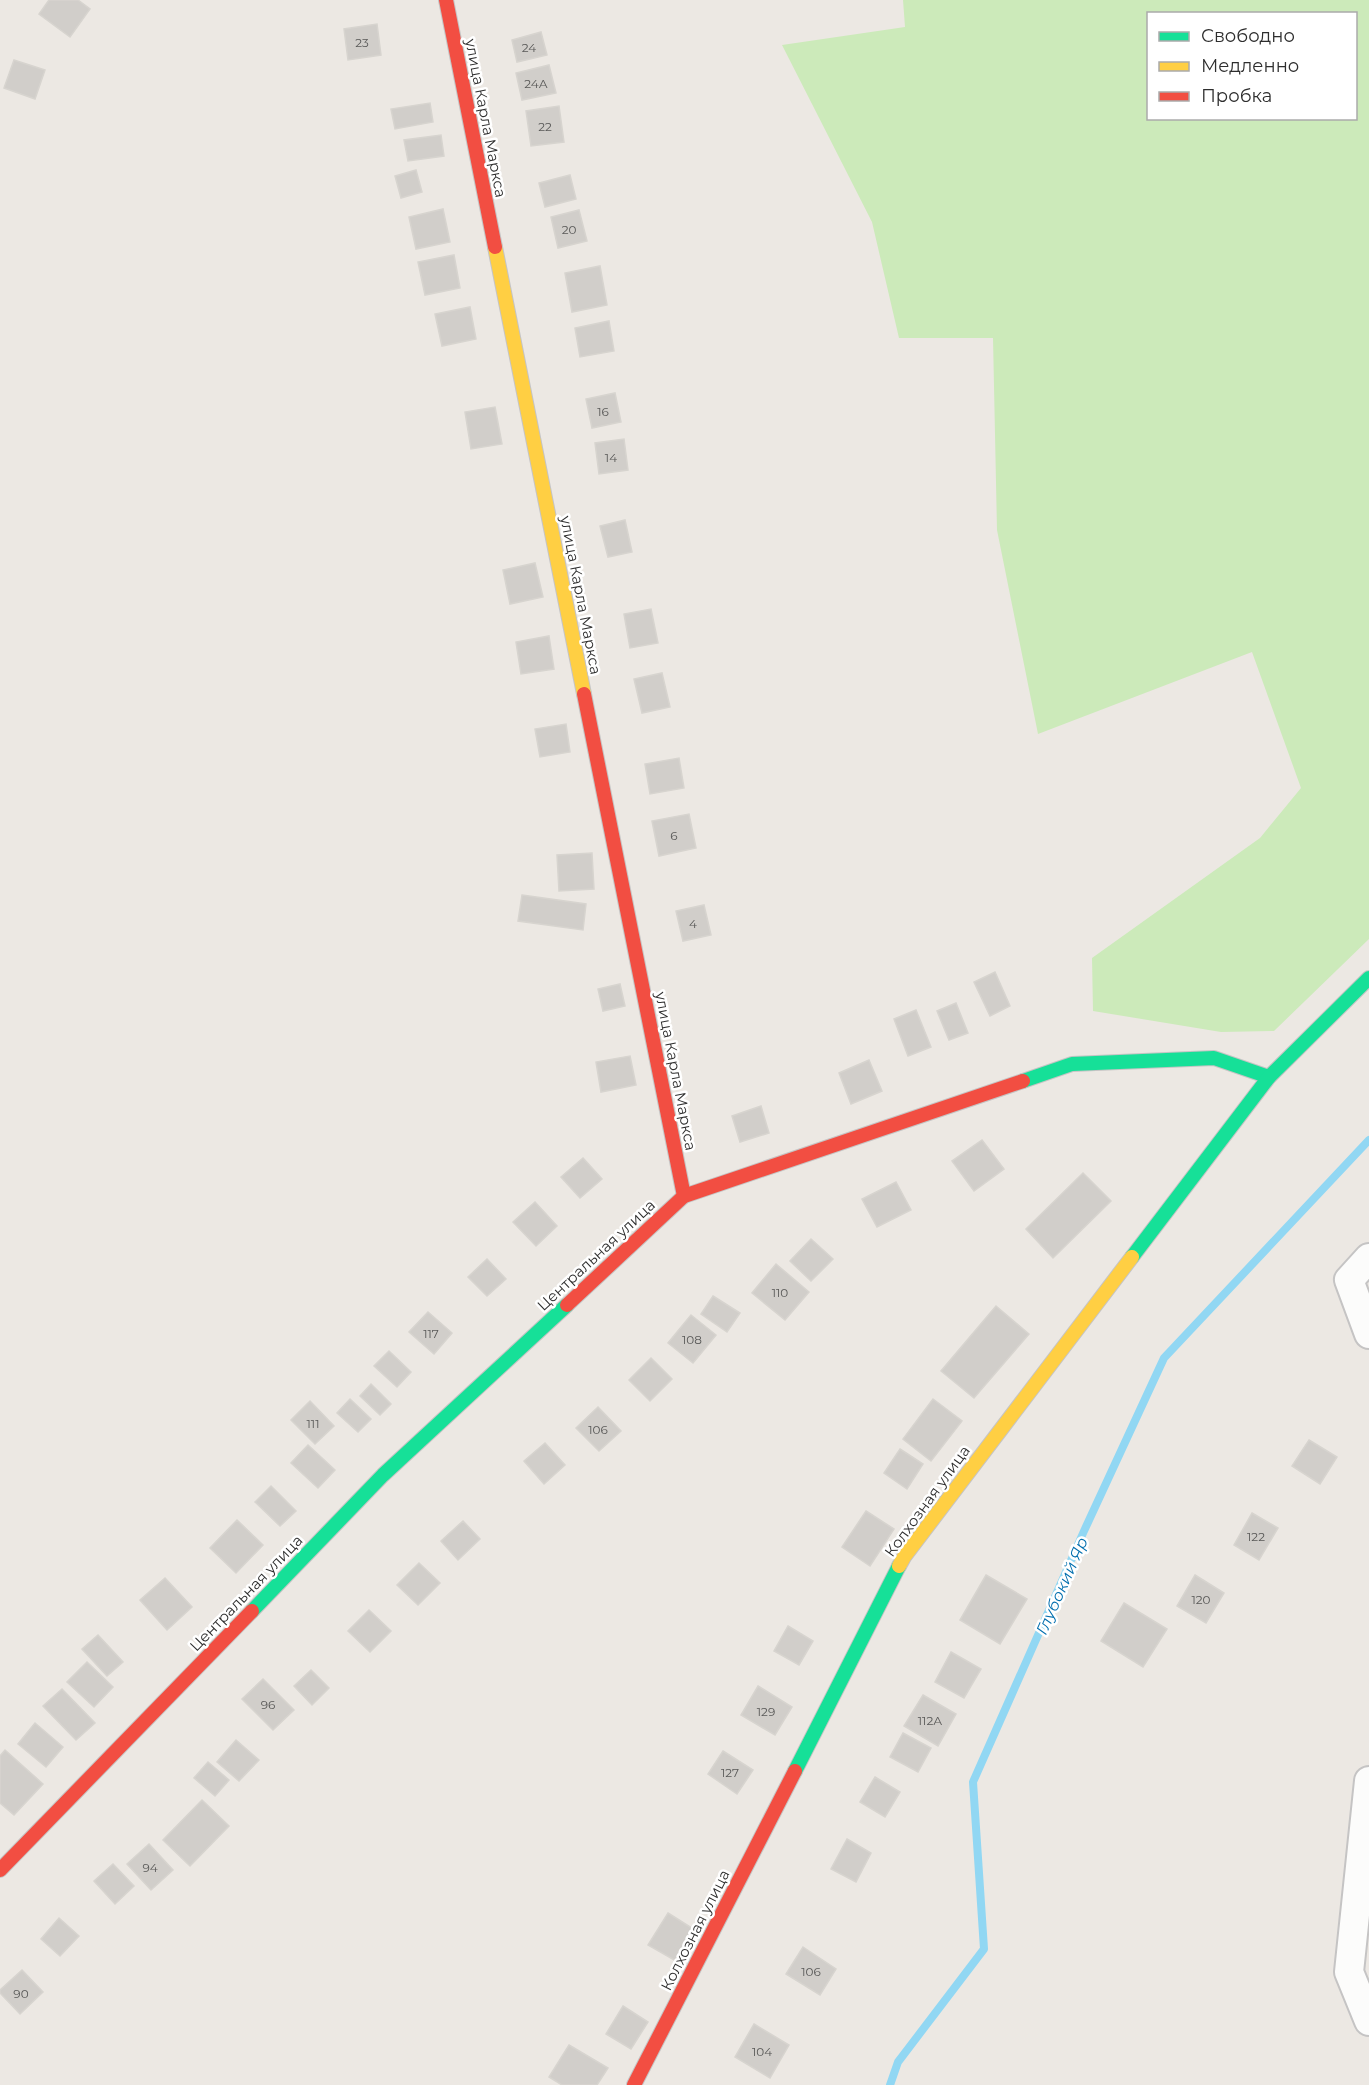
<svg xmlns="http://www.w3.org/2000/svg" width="1369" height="2085" viewBox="0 0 1369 2085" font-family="Montserrat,sans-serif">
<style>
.green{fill:#cceaba;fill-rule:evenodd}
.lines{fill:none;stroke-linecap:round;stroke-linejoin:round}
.stream{stroke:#91d7f3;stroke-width:8}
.building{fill:#d1ceca;stroke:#d7d4cf;stroke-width:1.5}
.street-casing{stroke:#c5c4c4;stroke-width:32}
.fast-casing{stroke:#c5c4c4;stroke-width:16}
.slow-casing{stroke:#c5c4c4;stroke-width:16}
.jam-casing{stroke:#c5c4c4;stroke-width:16}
.street{stroke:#fcfcfb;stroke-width:28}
.fast{stroke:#16e098;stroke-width:14}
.slow{stroke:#ffcf43;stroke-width:14}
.jam{stroke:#f24e42;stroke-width:14}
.labels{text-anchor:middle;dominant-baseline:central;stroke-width:5;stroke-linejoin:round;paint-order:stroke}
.number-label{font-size:12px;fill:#585857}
.street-label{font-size:15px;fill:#2e2e2e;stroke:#fff}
.water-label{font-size:16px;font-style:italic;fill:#016eae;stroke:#fff}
</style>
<rect width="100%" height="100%" fill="#ece8e3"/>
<path class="green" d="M 903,0 L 1369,0 L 1369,939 L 1274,1031 L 1221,1032 L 1093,1011 L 1092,958 L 1260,838 L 1301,788 L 1252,652 L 1038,734 L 997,530 L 993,338 L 899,338 L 872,222 L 782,45 L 905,27 ZM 1148,14 L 1356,14 L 1356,118 L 1148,118 Z"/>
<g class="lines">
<polyline class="stream" points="890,2085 898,2062 984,1949 973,1782 1084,1531 1164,1358 1369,1140"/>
</g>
<g class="building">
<polygon points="49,0 78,0 90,9 70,37 39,14"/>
<polygon points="377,24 381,55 348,60 344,29"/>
<polygon points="541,32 547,55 517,62 512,40"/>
<polygon points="14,60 45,70 35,99 4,88"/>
<polygon points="549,65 556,93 522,100 516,73"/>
<polygon points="430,103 433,122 395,129 391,109"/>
<polygon points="559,106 564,142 531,146 526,111"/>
<polygon points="441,135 444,156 408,161 404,140"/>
<polygon points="416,170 422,192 401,198 395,176"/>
<polygon points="570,175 576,199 545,207 539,183"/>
<polygon points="443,209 450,242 416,249 409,217"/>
<polygon points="579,210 587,241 558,248 551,217"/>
<polygon points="454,255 460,288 425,295 418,262"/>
<polygon points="600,266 607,305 572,312 565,273"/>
<polygon points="470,307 476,339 442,346 435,314"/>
<polygon points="609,321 614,351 580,357 575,328"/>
<polygon points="615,393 621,422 592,428 586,399"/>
<polygon points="495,407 502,444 471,449 465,412"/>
<polygon points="624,439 628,470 599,474 595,443"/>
<polygon points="625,520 632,552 608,557 600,526"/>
<polygon points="535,563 543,597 510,604 503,570"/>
<polygon points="651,609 658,643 630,648 624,614"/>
<polygon points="549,636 554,669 521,674 516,642"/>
<polygon points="662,673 670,707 642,713 634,679"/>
<polygon points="566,724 570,752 540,757 535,729"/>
<polygon points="679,758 684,788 650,794 645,764"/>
<polygon points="689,814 696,848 659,856 652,821"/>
<polygon points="592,853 594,889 559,891 557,855"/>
<polygon points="522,895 586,904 583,930 518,921"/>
<polygon points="704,905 711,935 683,941 676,911"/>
<polygon points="995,972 1010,1006 990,1016 974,982"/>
<polygon points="620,984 625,1006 603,1011 598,989"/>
<polygon points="956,1003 968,1033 949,1040 937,1011"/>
<polygon points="916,1010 931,1047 908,1056 894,1019"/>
<polygon points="630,1056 636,1085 601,1092 596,1062"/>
<polygon points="869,1060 882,1091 851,1104 839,1073"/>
<polygon points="761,1106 769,1133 740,1142 732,1116"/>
<polygon points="982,1140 1004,1169 974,1191 952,1161"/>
<polygon points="583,1158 602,1179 580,1198 561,1177"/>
<polygon points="1083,1173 1111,1201 1053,1258 1026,1229"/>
<polygon points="896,1182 911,1210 877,1227 862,1199"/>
<polygon points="535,1202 557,1226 536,1246 513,1222"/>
<polygon points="811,1239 833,1259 811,1281 790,1261"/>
<polygon points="487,1259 506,1279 487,1296 468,1277"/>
<polygon points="776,1264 809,1292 785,1320 752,1293"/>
<polygon points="713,1296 740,1313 727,1332 701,1314"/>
<polygon points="996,1306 1029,1334 974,1398 941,1371"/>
<polygon points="428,1312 452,1333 434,1354 409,1332"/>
<polygon points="691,1315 716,1335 693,1363 668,1343"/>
<polygon points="389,1351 411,1372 397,1387 374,1366"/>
<polygon points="651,1358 672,1379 650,1401 629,1380"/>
<polygon points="371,1384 391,1404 380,1415 360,1396"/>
<polygon points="350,1399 371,1419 358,1432 337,1413"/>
<polygon points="933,1399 962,1421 931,1461 903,1439"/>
<polygon points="310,1401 334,1426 315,1444 291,1420"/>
<polygon points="598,1407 621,1431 599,1451 576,1428"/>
<polygon points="1309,1440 1337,1457 1320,1484 1292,1466"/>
<polygon points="545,1443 565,1465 544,1484 524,1461"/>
<polygon points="308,1445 335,1470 318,1488 291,1463"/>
<polygon points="900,1449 923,1464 907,1489 884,1473"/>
<polygon points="271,1486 296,1511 280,1526 255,1502"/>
<polygon points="866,1511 894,1529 870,1566 842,1547"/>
<polygon points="1252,1513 1278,1528 1259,1560 1234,1545"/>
<polygon points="237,1520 263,1545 236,1573 210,1548"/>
<polygon points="463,1521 480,1539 458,1560 441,1541"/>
<polygon points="419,1563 440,1583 418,1605 397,1585"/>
<polygon points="986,1575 1027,1599 1000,1644 960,1620"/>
<polygon points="1195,1575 1224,1593 1206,1623 1177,1606"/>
<polygon points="165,1578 192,1607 167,1630 140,1600"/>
<polygon points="1124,1603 1167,1629 1143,1667 1101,1641"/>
<polygon points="369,1610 391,1631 370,1652 348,1631"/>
<polygon points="788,1626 813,1641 799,1665 774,1651"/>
<polygon points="98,1635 123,1662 107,1676 82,1649"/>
<polygon points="951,1652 981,1669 964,1698 935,1682"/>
<polygon points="87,1662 113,1687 94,1707 67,1682"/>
<polygon points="311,1670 329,1688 312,1705 294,1686"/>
<polygon points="263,1679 294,1710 273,1730 242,1699"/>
<polygon points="758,1686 792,1707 775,1735 741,1715"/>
<polygon points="62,1689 95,1723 76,1740 43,1706"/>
<polygon points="923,1695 956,1714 938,1746 904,1726"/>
<polygon points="35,1723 63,1747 46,1767 18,1744"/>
<polygon points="903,1733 931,1748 918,1772 890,1757"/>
<polygon points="236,1740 259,1760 239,1781 217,1762"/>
<polygon points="5,1750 43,1784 14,1815 0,1803 0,1756"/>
<polygon points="723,1751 753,1770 737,1794 708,1774"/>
<polygon points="208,1762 229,1780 215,1796 194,1778"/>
<polygon points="875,1777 900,1792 885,1817 860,1802"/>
<polygon points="202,1800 229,1826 190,1866 163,1840"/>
<polygon points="847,1839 871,1853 856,1882 831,1869"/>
<polygon points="149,1844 173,1870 151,1890 127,1864"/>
<polygon points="113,1864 134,1886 115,1904 94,1881"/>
<polygon points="668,1913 695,1930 676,1961 648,1945"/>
<polygon points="59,1918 79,1936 60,1956 41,1939"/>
<polygon points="803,1947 836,1969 820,1995 786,1974"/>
<polygon points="22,1970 43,1992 20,2014 0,1993 0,1990"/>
<polygon points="623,2006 648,2022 631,2049 606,2034"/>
<polygon points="754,2024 789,2045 770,2078 735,2057"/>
<polygon points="569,2045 608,2068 597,2085 562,2085 549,2077"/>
</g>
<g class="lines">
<defs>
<g id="street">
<polyline points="1369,1258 1349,1280 1369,1334"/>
<polyline points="1369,1781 1349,1972 1369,2021"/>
</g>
<g id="fast">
<polyline points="1023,1081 1072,1064 1214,1058 1269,1077"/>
<polyline points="1132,1257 1269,1077 1369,978"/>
<polyline points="252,1611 383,1475 567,1305"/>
<polyline points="795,1771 899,1566"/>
</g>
<g id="slow">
<polyline points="495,247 584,694"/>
<polyline points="899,1566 904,1557 1132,1257"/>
</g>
<g id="jam">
<polyline points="446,0 495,247"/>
<polyline points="584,694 684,1196"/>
<polyline points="567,1305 684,1196 1023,1081"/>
<polyline points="0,1870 252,1611"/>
<polyline points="634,2085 795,1771"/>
</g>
</defs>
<use href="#street" class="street-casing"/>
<use href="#fast" class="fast-casing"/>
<use href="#slow" class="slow-casing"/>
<use href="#jam" class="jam-casing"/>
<use href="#street" class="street"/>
<use href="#fast" class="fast"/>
<use href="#slow" class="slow"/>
<use href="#jam" class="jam"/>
</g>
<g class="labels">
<g class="number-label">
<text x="362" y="42">23</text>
<text x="529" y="47">24</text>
<text x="536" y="83">24А</text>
<text x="545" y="126">22</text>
<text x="569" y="229">20</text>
<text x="603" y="411">16</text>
<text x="611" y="457">14</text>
<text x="674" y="835">6</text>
<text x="693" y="923">4</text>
<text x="780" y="1292">110</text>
<text x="431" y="1333">117</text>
<text x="692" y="1339">108</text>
<text x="313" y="1423">111</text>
<text x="598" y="1429">106</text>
<text x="1256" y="1536">122</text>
<text x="1201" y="1599">120</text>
<text x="268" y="1704">96</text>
<text x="766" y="1711">129</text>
<text x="930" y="1720">112А</text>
<text x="730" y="1772">127</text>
<text x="150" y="1867">94</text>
<text x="811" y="1971">106</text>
<text x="21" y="1993">90</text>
<text x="762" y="2051">104</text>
</g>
<g class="street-label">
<text transform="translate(486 118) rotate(79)">улица Карла Маркса</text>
<text transform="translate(581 595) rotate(79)">улица Карла Маркса</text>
<text transform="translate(676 1071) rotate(79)">улица Карла Маркса</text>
<text transform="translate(596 1255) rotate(-43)">Центральная улица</text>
<text transform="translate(927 1501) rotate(-54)">Колхозная улица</text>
<text transform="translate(246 1593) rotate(-46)">Центральная улица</text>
<text transform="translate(695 1930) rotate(-63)">Колхозная улица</text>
</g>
<g class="water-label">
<text transform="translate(1062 1586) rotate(-66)">Глубокий Яр</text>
</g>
</g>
<rect x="1147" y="12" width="210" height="108" fill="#ffffff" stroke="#ababab" stroke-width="1.5"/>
<rect x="1159" y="32" width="30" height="9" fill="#16e098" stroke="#ababab" stroke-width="1.5"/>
<text x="1201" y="42" font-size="18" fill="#2e2e2e">Свободно</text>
<rect x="1159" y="62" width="30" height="9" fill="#ffcf43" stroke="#ababab" stroke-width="1.5"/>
<text x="1201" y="72" font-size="18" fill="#2e2e2e">Медленно</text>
<rect x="1159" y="92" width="30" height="9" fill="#f24e42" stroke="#ababab" stroke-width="1.5"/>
<text x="1201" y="102" font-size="18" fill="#2e2e2e">Пробка</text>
</svg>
